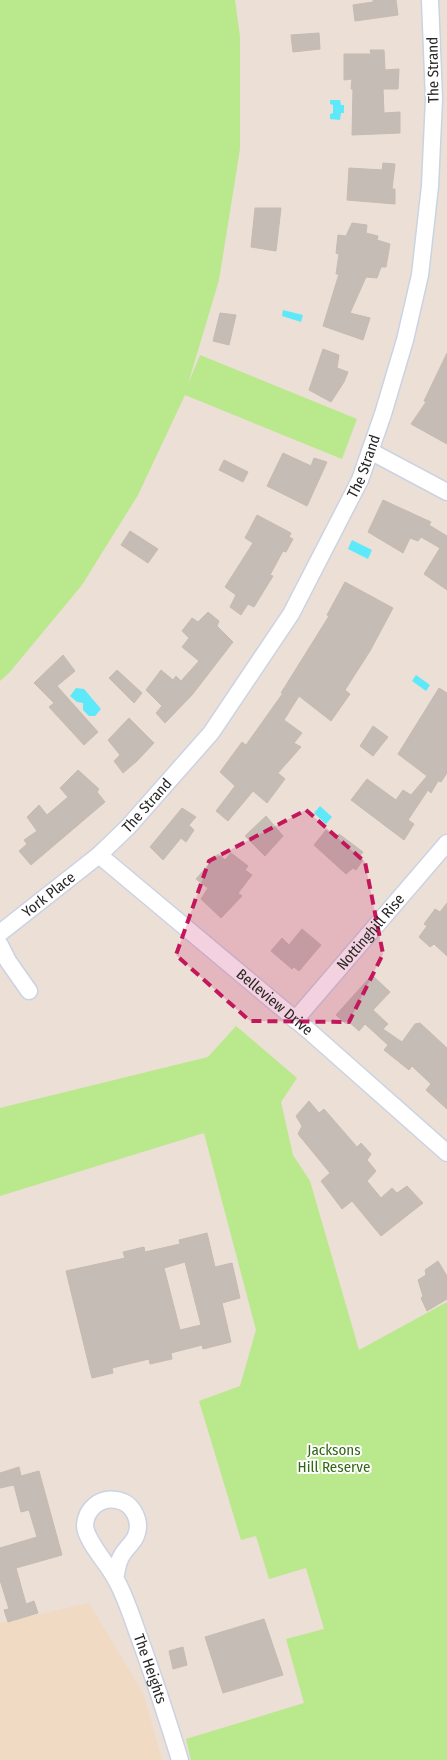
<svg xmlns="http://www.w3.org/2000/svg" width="447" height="1760" viewBox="0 0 447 1760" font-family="'Fira Sans Condensed',sans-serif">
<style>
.education{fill:#f0dac3}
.green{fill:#bae88c}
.water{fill:#5de9fa}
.building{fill:#c6bcb6;stroke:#c6bbb0;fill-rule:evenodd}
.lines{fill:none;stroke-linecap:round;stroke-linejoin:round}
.minor-casing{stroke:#cbd3e2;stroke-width:19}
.minor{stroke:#fff;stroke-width:16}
.marked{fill:#c2185b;fill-opacity:0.2;stroke:#c2185b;stroke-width:4;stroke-dasharray:10 6;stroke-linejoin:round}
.labels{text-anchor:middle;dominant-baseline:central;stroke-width:4;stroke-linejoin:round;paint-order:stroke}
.street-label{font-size:15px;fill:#272727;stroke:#fff}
.park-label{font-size:15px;fill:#326812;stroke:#fff}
</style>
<rect width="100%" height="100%" fill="#ebdfd6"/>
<polygon class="education" points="89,1603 143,1693 162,1760 0,1760 0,1623"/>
<g class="green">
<polygon points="0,0 235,0 240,37 240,149 219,280 188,384 200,355 357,419 342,459 185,395 138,495 82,585 9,673 0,681"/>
<polygon points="236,1026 297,1078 281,1102 293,1155 310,1181 359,1350 447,1302 447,1760 191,1760 186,1739 304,1703 286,1639 324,1629 306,1568 269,1579 256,1536 241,1540 199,1401 240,1386 256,1330 204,1133 0,1196 0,1108 208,1057"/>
</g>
<g class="water">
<polygon points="330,100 340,100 341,105 344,105 344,113 341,113 340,120 330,119 330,114 333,113 333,105 330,104"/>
<polygon points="283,310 303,315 301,322 282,316"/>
<polygon points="352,540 372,550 368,559 348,549"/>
<polygon points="416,675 430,685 426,691 412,681"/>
<polygon points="76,688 84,689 101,709 95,716 89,716 83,710 83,703 77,702 70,696"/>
<polygon points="320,806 332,817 326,824 314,813"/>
</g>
<g class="building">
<polygon points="373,0 396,0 398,15 355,21 353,5 373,2"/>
<polygon points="319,33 320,49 293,52 291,35"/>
<polygon points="370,50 384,50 385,70 399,69 398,89 383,89 384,113 400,112 400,133 352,135 353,89 351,89 352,79 344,80 344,54 371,54"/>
<polygon points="383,163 395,164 392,189 395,189 395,204 347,200 349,168 382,170"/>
<polygon points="255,208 281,208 276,251 251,247"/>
<polygon points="352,223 367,225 366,233 378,236 377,240 390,244 386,267 381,267 377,278 366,277 350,313 370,318 363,340 323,326 339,274 336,274 339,254 336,253 338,235 346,236"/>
<polygon points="220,313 236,315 229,345 213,341"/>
<polygon points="323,349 339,355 337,368 348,372 344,382 331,402 309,390"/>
<polygon points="447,353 447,444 411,424 426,402 424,401"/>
<polygon points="283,453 311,466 314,458 327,462 307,506 267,486"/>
<polygon points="224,460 248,472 243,482 219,470"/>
<polygon points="383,500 431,522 429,525 447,536 447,590 424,574 440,548 421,537 418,541 410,538 403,553 368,532"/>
<polygon points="257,515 291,533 289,537 293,539 286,552 283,551 270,575 273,576 254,607 248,604 241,615 230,607 236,595 225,587 253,543 245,538"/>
<polygon points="130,531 158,549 148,563 121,545"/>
<polygon points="345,582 393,608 370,651 345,690 350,694 331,721 299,696 284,720 302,733 294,743 301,747 278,773 285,779 267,803 253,791 228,821 216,811 235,786 220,772 242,742 246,745 283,693 281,693 329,616 327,615"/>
<polygon points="208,612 219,621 217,626 233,642 192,695 165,723 156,713 162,706 146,690 161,670 173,680 176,676 181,681 199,661 182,647 189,638 182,631 192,618 198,622"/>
<polygon points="63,655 75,671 57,686 98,732 84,745 49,707 54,703 34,683"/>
<polygon points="117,670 142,693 134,703 109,678"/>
<polygon points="439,688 447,693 447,773 441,782 438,781 431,793 428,790 408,820 414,824 404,840 351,800 367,779 396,800 403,790 411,795 427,776 398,754"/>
<polygon points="129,718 154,743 137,761 123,773 114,761 120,755 108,740"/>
<polygon points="373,726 388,737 373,756 360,746"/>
<polygon points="78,770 99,789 97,792 105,802 31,865 19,851 27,844 24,840 37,831 27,817 39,805 47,815 68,797 60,788"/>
<polygon points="182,808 196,817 189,825 194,830 186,842 181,838 163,860 150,847"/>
<polygon points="266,816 283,836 265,856 245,836"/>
<polygon points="326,830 336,838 339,834 363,852 359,857 363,860 356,870 353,868 346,874 314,845"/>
<polygon points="231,853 248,866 245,870 252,875 238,893 242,896 221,918 201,899 208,888 196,879 218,854 225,860"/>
<polygon points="447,903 447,956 434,944 430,947 419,937 427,926 424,924 435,909 440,912"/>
<polygon points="302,929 321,945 299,971 294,967 292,969 271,951 282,938 289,945"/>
<polygon points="372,975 390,992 373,1010 388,1024 383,1029 402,1042 415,1024 420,1023 447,1048 447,1109 426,1090 431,1084 412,1066 409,1070 384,1050 388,1045 365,1024 359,1031 348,1021 346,1024 336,1015"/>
<polygon points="309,1101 319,1113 324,1109 357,1147 361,1143 371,1154 367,1160 376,1171 367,1181 381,1198 392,1188 397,1193 407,1186 423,1203 381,1236 352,1201 342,1209 321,1181 330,1173 298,1134 302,1126 296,1116"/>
<path d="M 207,1233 L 215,1267 L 232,1263 L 240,1298 L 222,1303 L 231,1342 L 203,1349 L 202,1345 L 171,1353 L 172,1359 L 150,1364 L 149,1359 L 112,1368 L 113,1373 L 92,1378 L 66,1271 L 125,1258 L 123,1252 L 144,1247 L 145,1252 L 180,1244 L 179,1240 ZM 185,1262 L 201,1325 L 180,1330 L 164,1268 Z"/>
<polygon points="438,1261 447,1276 447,1299 427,1311 421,1298 423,1296 418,1280 426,1275 425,1270"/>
<polygon points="19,1467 21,1476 39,1471 62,1555 16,1568 26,1604 34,1601 38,1613 8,1622 4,1610 9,1609 0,1580 0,1548 37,1537 29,1510 21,1512 14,1485 0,1488 0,1473"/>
<polygon points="264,1619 283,1675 223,1693 205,1637"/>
<polygon points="183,1647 187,1665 173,1669 169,1651"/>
</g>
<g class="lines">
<defs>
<g id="minor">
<polyline points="370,451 447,492"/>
<path id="s1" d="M 99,855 L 308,1030 L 447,1153"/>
<path id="s2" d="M 0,933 L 99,855 L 128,827 L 211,733 L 291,614 L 360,480 L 383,414 L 405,340 L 420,275 L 430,186 L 434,99 L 430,0"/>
<polyline points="0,945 8,961 29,991"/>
<path id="s3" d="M 295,1020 L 447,843"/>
<path id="s4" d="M 115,1578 C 117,1572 117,1565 120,1559 C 123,1551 131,1545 135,1538 C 143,1522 133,1502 116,1500 C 100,1497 86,1509 85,1525 C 85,1540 108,1564 115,1578 C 125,1595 131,1615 138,1634 C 153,1675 167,1718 180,1760"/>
</g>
</defs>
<use href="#minor" class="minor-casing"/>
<use href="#minor" class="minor"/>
</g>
<path class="marked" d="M 306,810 L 365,862 L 383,954 L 349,1022 L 250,1021 L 176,955 L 209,861 Z"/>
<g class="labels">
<g class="street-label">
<text transform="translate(433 70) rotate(-91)">The Strand</text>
<text stroke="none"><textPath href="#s2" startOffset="600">The Strand</textPath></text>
<text stroke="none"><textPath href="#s2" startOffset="195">The Strand</textPath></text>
<text stroke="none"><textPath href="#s2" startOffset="62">York Place</textPath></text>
<text stroke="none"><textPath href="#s3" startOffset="116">Nottinghill Rise</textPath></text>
<text stroke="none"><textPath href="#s1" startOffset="229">Belleview Drive</textPath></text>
<text stroke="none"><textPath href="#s4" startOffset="299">The Heights</textPath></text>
</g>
<g class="park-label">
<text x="334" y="1450">Jacksons<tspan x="334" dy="17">Hill Reserve</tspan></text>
</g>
</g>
</svg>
